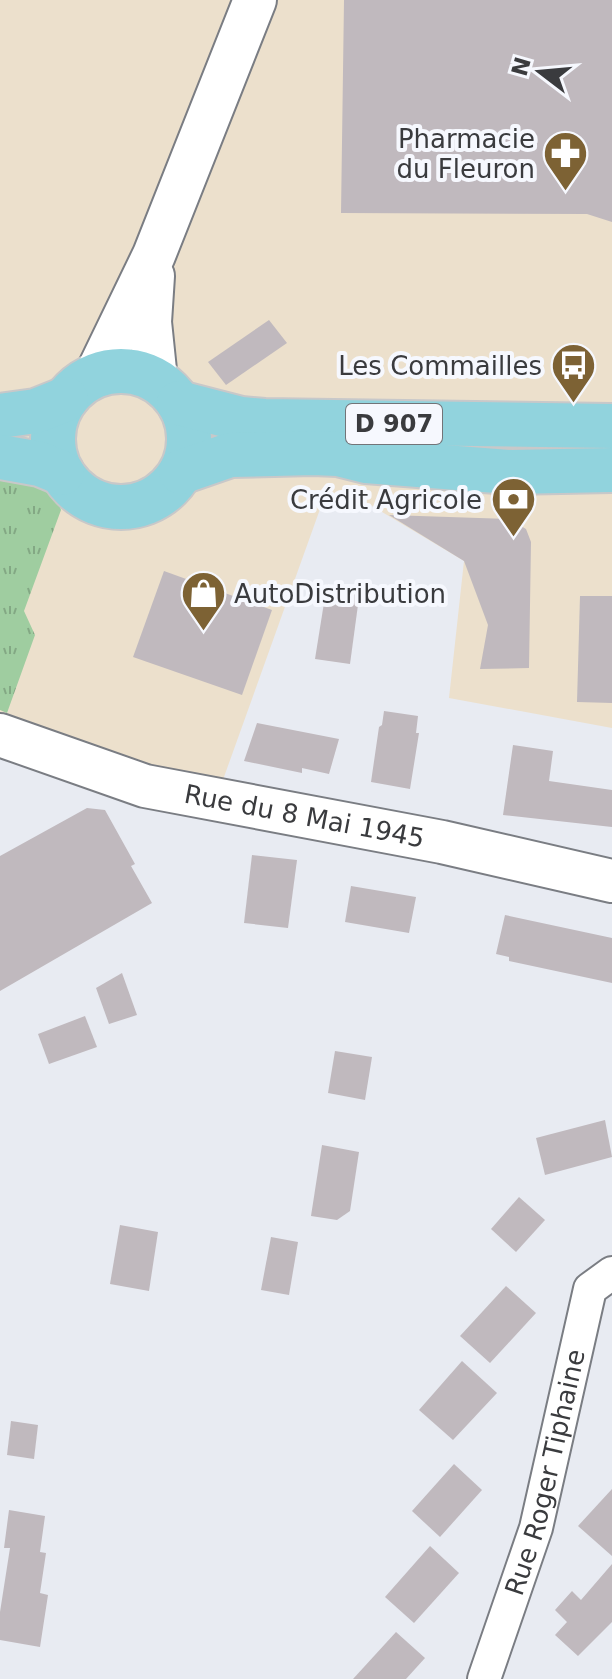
<svg xmlns="http://www.w3.org/2000/svg" width="612" height="1679" viewBox="0 0 612 1679" font-family="'DejaVu Sans',sans-serif">
<style>
.commercial{fill:#ece0cc}
.grass{fill:url(#grass-tufts)}
.building{fill:#c0b9be}
.lines{fill:none;stroke-linecap:round;stroke-linejoin:round}
.minor-casing{stroke:#7a7d83;stroke-width:36}
.tertiary-casing{stroke:#7a7d83;stroke-width:46}
.primary-casing{stroke:#c8c8c9;stroke-width:48}
.minor{stroke:#fff;stroke-width:32}
.tertiary{stroke:#fff;stroke-width:42}
.primary{stroke:#91d3dd;stroke-width:44}
.labels{text-anchor:middle;dominant-baseline:central;stroke-width:8;stroke-linejoin:round;paint-order:stroke}
.shield{fill:#f6f8fe;stroke:#727478;stroke-width:2}
.shield-label{font-size:24px;font-weight:bold;fill:#3a3b3e}
.poi-label{font-size:26px;fill:#3a3b3e;stroke:#f6f8fe;text-anchor:end}
.street-label{font-size:26px;fill:#3a3b3e;stroke:#f6f8fe}
</style>
<defs>
<pattern id="grass-tufts" width="24" height="20" patternUnits="userSpaceOnUse" patternTransform="scale(2)"><rect width="24" height="20" fill="#9fcda0"/><path d="M3 7l-1-3M5 7V3M7 7l1-3M15 17l-1-3M17 17v-4M19 17l1-3" fill="none" stroke="#83a884"/></pattern>
</defs>
<rect width="100%" height="100%" fill="#e8ebf2"/>
<polygon class="commercial" points="0,0 612,0 612,728 449,698 464,561 362,500 324,498 210,816 0,747"/>
<path class="grass" d="M 0,466 C 31,476 52,475 61,510 L 24,611 L 35,635 L 7,713 L 0,710 Z"/>
<g class="building">
<polygon points="344,0 612,0 612,222 587,214 341,213"/>
<polygon points="269,320 287,343 226,385 208,362"/>
<polygon points="389,515 509,519 526,529 531,542 529,668 480,669 488,625 464,561"/>
<polygon points="164,571 272,610 242,695 133,657"/>
<polygon points="327,584 360,590 350,664 315,659"/>
<polygon points="580,596 612,596 612,703 577,702"/>
<polygon points="384,711 418,716 416,733 419,733 410,789 371,782 379,727 382,725"/>
<polygon points="257,723 339,739 329,774 302,768 302,773 244,761"/>
<polygon points="513,745 553,751 549,781 612,790 612,827 503,815"/>
<polygon points="87,808 105,810 135,864 131,866 152,903 0,991 0,856"/>
<polygon points="252,855 297,860 288,928 244,923"/>
<polygon points="351,886 416,897 409,933 345,922"/>
<polygon points="505,915 612,938 612,983 509,961 509,957 496,954"/>
<polygon points="122,973 137,1015 109,1024 96,988"/>
<polygon points="85,1016 97,1047 49,1064 38,1034"/>
<polygon points="335,1051 372,1057 365,1100 328,1093"/>
<polygon points="605,1120 612,1157 545,1175 536,1138"/>
<polygon points="322,1145 359,1152 350,1211 337,1220 311,1216"/>
<polygon points="519,1197 545,1220 516,1252 491,1229"/>
<polygon points="120,1225 158,1232 149,1291 110,1284"/>
<polygon points="271,1237 298,1242 289,1295 261,1290"/>
<polygon points="506,1286 536,1313 490,1363 460,1336"/>
<polygon points="462,1361 497,1393 453,1440 419,1410"/>
<polygon points="11,1421 38,1425 34,1459 7,1455"/>
<polygon points="454,1464 482,1490 440,1537 412,1511"/>
<polygon points="612,1489 612,1556 578,1526"/>
<polygon points="9,1510 45,1516 40,1552 46,1553 40,1593 48,1595 40,1647 0,1640 0,1612 10,1548 4,1548"/>
<polygon points="430,1546 459,1573 414,1623 385,1597"/>
<polygon points="612,1564 612,1622 578,1656 555,1635 567,1622 555,1610 572,1591 581,1600"/>
<polygon points="396,1632 425,1658 406,1679 353,1679"/>
</g>
<g class="lines">
<defs>
<g id="minor">
<path id="s1" d="M 484,1679 L 536,1528 L 590,1289 L 612,1273"/>
</g>
<g id="tertiary">
<polyline points="153,276 150,322 156,380"/>
<polyline points="96,375 154,255 255,0"/>
<path id="s2" d="M 0,735 L 145,786 L 442,842 L 612,881"/>
</g>
<g id="primary">
<circle cx="121" cy="439" r="68"/>
<polyline points="179,403 241,419 264,421 612,426"/>
<polyline points="0,416 36,411 66,399"/>
<polyline points="0,457 40,464 62,473"/>
<polyline points="181,472 230,455 313,453 338,454 366,461 510,472 612,470"/>
</g>
</defs>
<use href="#minor" class="minor-casing"/>
<use href="#tertiary" class="tertiary-casing"/>
<use href="#primary" class="primary-casing"/>
<use href="#minor" class="minor"/>
<use href="#tertiary" class="tertiary"/>
<use href="#primary" class="primary"/>
</g>
<defs>
<symbol id="pharmacy-pin" viewBox="-11 -11 22 30"><path d="M0 17L-7.5 6A9.5 9.5 0 1 1 7.5 6Z" fill="#7d6234" stroke="#f6f8fe"/><path d="M-2-6h4v4h4v4h-4v4h-4v-4h-4v-4h4Z" fill="#fff"/></symbol>
<symbol id="bus-pin" viewBox="-11 -11 22 30"><path d="M0 17L-7.5 6A9.5 9.5 0 1 1 7.5 6Z" fill="#7d6234" stroke="#f6f8fe"/><path d="M-5-6H5V4H4V6H2V4H-2V6H-4V4H-5ZM-3.5-4V0h7V-4ZM-3.5 1.2v1.5H-2V1.2ZM2 1.2v1.5H3.5V1.2Z" fill="#fff"/></symbol>
<symbol id="bank-pin" viewBox="-11 -11 22 30"><path d="M0 17L-7.5 6A9.5 9.5 0 1 1 7.5 6Z" fill="#7d6234" stroke="#f6f8fe"/><path d="M-6-4H6V4H-6ZM0-2.3a2.3 2.3 0 1 0 0 4.6a2.3 2.3 0 1 0 0-4.6Z" fill="#fff"/></symbol>
<symbol id="shop-pin" viewBox="-11 -11 22 30"><path d="M0 17L-7.5 6A9.5 9.5 0 1 1 7.5 6Z" fill="#7d6234" stroke="#f6f8fe"/><path d="M-5-2.5h2.3a2.7 3.5 0 0 1 5.4 0H5L5.5 6h-11ZM-1.5-2.5h3a1.5 2.3 0 0 0-3 0Z" fill="#fff"/></symbol>
</defs>
<g fill-rule="evenodd">
<use href="#pharmacy-pin" x="540" y="128" width="51" height="69"/>
<use href="#bus-pin" x="548" y="340" width="51" height="69"/>
<use href="#bank-pin" x="488" y="474" width="51" height="69"/>
<use href="#shop-pin" x="178" y="568" width="51" height="69"/>
</g>
<g class="labels">
<rect class="shield" x="346" y="404" width="96" height="40" rx="6"/>
<g class="shield-label">
<text x="394" y="424">D 907</text>
</g>
<g class="poi-label">
<text x="535" y="139">Pharmacie<tspan x="535" dy="30">du Fleuron</tspan></text>
<text x="542" y="366">Les Commailles</text>
<text x="482" y="500">Crédit Agricole</text>
<text x="234" y="594" text-anchor="start">AutoDistribution</text>
</g>
<g class="street-label">
<text stroke="none"><textPath href="#s2" startOffset="316">Rue du 8 Mai 1945</textPath></text>
<text stroke="none"><textPath href="#s1" startOffset="216">Rue Roger Tiphaine</textPath></text>
</g>
</g>
<g transform="translate(540 72) rotate(286)" stroke="#f6f8fe" stroke-width="6" paint-order="stroke">
<path d="M0-6L14 30L0 20L-14 30Z" fill="#3a3b3e"/>
<text y="-12" font-size="22" font-weight="bold" text-anchor="middle" fill="#3a3b3e">N</text>
</g>
</svg>
